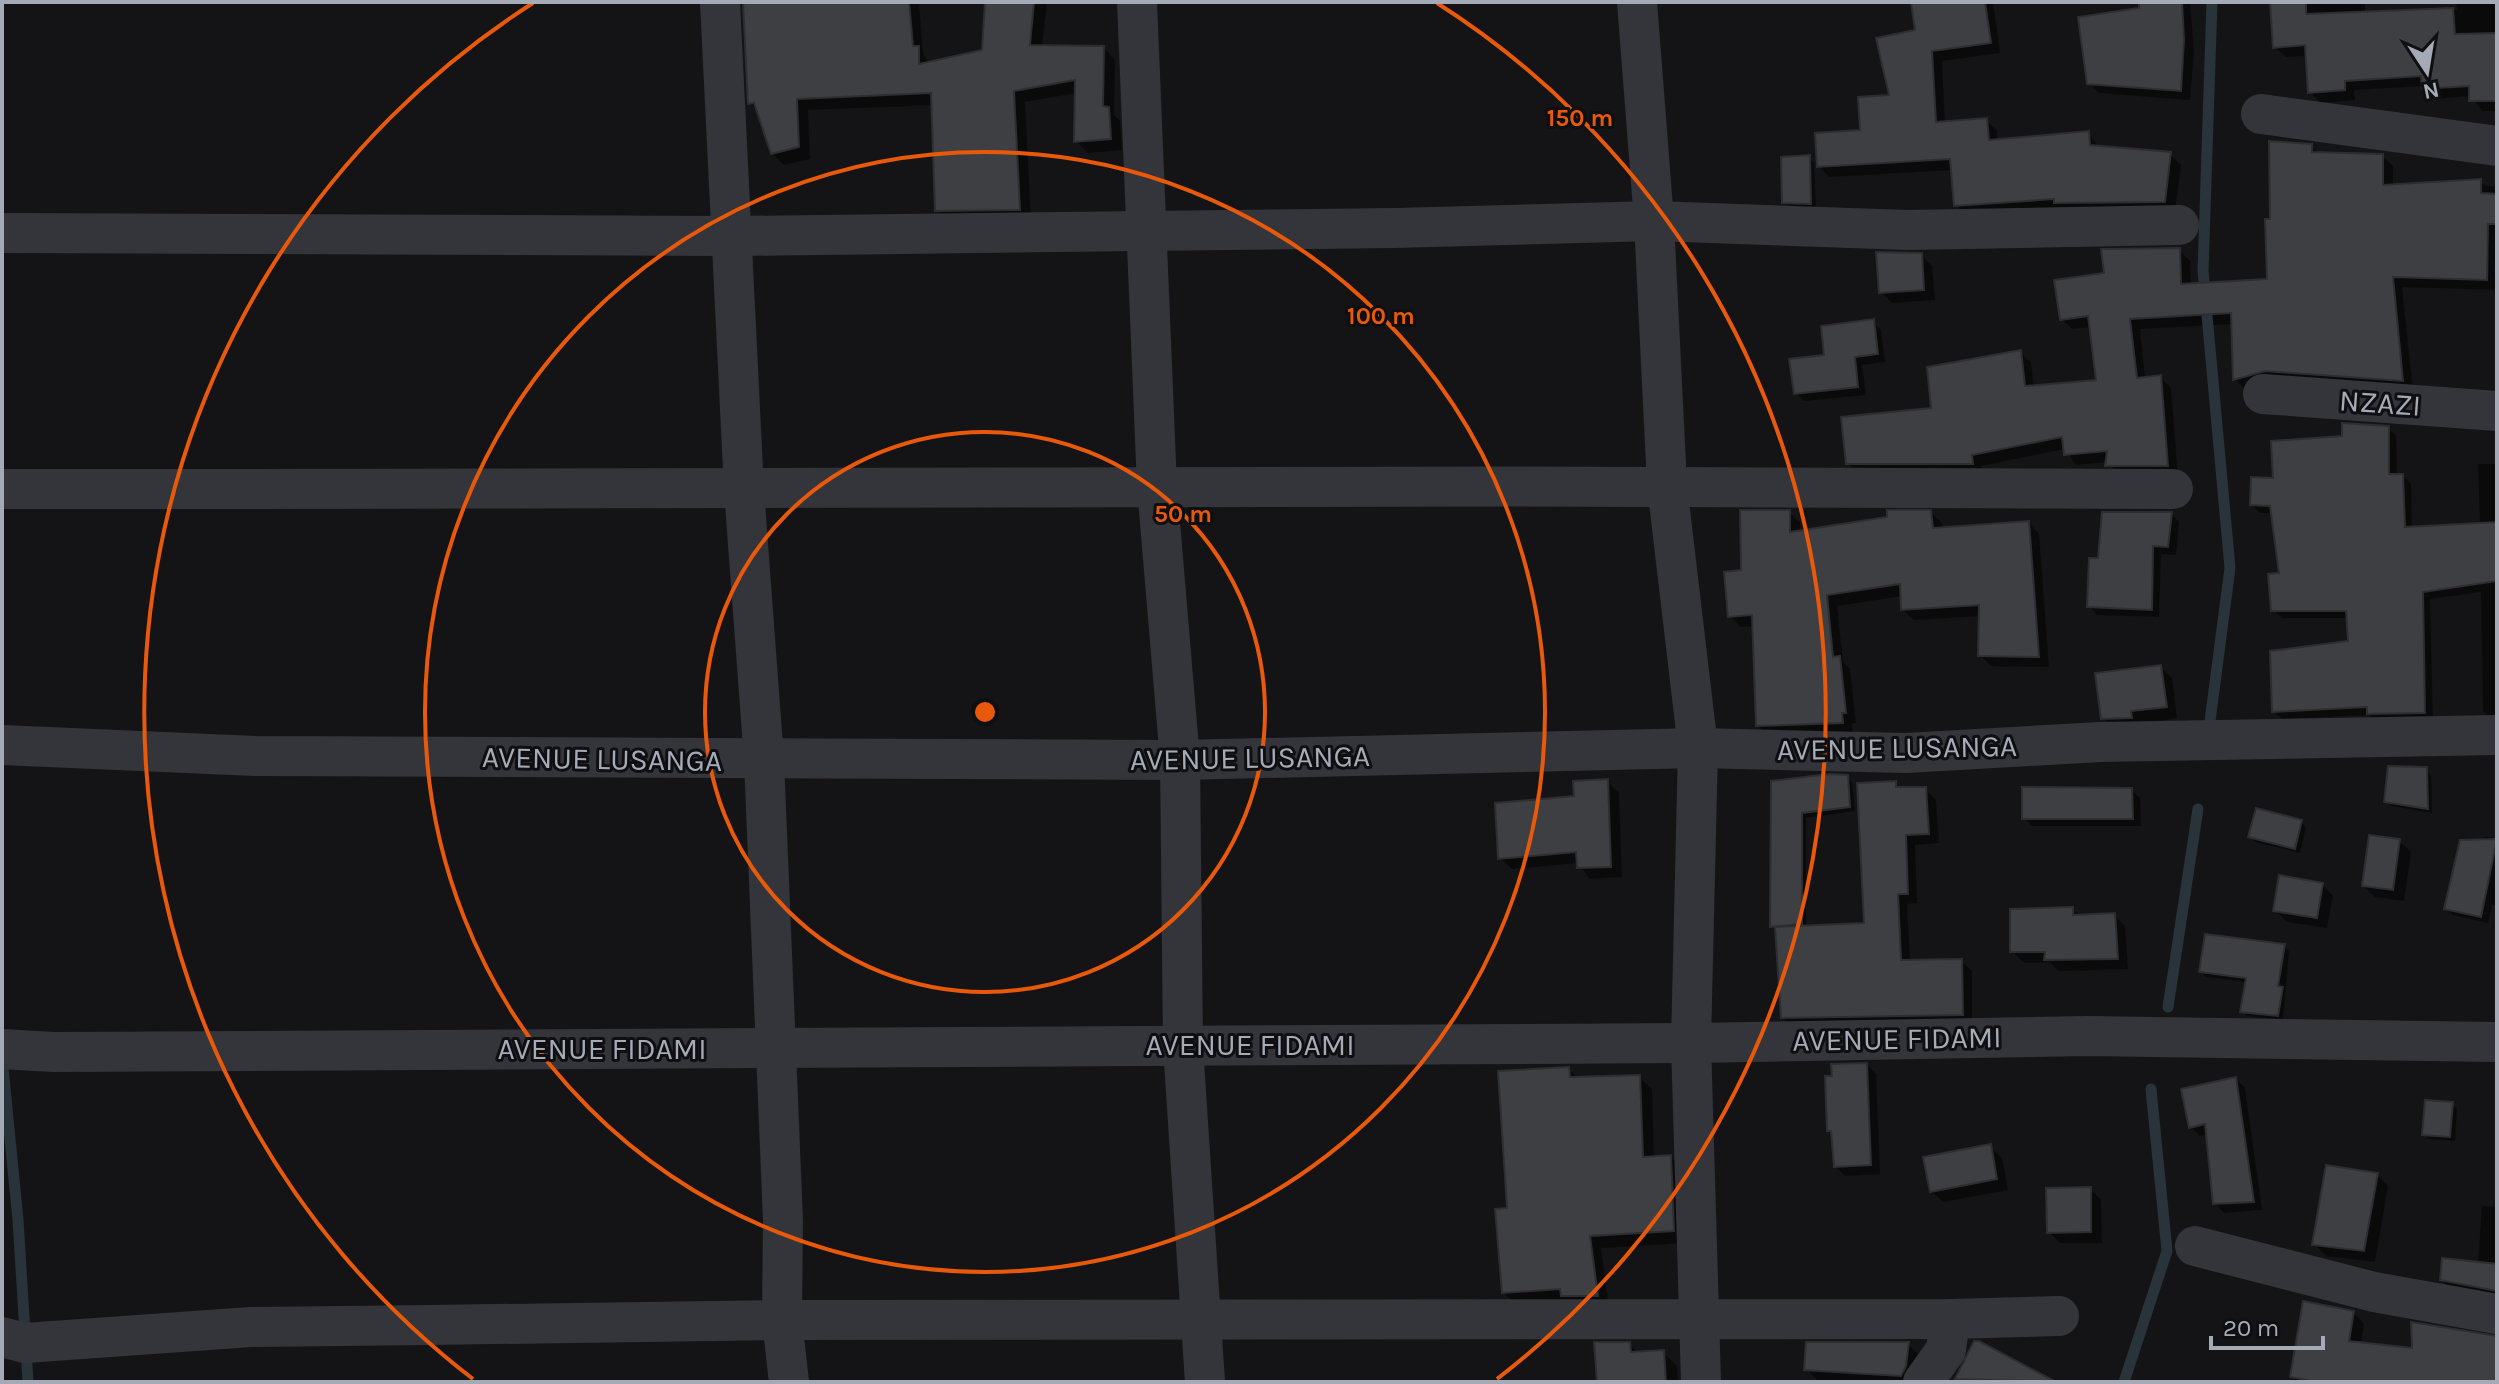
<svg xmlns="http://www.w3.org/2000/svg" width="2499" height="1384" viewBox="0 0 2499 1384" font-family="Karla,sans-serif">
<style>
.shadow{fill:#0007}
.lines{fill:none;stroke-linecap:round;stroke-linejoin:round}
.stream{stroke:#29333a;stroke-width:11}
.building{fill:#3e3f43;stroke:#2e2e32;stroke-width:2}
.minor{stroke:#34353b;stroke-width:40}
.ring{fill:none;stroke:#e8590c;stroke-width:4}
.labels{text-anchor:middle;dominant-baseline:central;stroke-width:6;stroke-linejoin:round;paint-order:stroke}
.street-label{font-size:30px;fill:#a5aab7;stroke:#0f0f11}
.centre{fill:#e8590c;stroke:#0f0f11;stroke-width:4}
.ring-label{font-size:24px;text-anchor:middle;font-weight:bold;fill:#e8590c;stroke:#0f0f11;stroke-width:6;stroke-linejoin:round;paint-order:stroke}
</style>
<rect width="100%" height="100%" fill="#141416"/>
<g class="shadow">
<polygon points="745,2 919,2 923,54 930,64 984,52 987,2 1047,2 1042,47 1104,48 1115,60 1114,115 1120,121 1122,150 1088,153 1076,141 1077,93 1025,102 1031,221 949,222 937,210 933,105 808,110 810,159 784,165 772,153 759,112 750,103"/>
<polygon points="1913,2 1993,2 2000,53 1942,61 1945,123 1986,120 1997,131 1998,141 2088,133 2099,147 2170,154 2181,165 2175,212 1966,216 1956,205 1953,170 1829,177 1819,166 1862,132 1891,97 1917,31"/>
<polygon points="2141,2 2190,2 2194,51 2190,100 2099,93 2089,83 2142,10"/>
<polygon points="2272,2 2365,2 2365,14 2457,10 2456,2 2497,2 2497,111 2482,111 2471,96 2434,99 2424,86 2354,90 2355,100 2321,103 2310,92 2308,56 2286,57 2275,47"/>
<polygon points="2311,146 2319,154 2382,156 2393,166 2393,186 2480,181 2485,186 2497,186 2497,290 2402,287 2413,391 2246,390 2235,379 2233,324 2140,329 2145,379 2160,377 2171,388 2178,476 2118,475 2108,462 2076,465 2065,449 1981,466 1982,473 1859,474 1848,463 1934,409 1971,363 1971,359 2020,352 2031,363 2034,387 2098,382 2092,327 2072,329 2062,319 2106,274 2179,250 2190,261 2191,286 2270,281 2272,221"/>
<polygon points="1809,158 1814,163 1816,208 1790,207 1784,202"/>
<polygon points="1921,255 1932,266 1935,300 1892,303 1881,292"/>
<polygon points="1873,322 1881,330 1885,362 1862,365 1866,395 1804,401 1796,393 1827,356"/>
<polygon points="2388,428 2396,436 2397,476 2403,476 2411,484 2412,529 2480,525 2478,464 2497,464 2497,718 2491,719 2483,711 2481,592 2430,599 2433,721 2377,722 2370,715 2282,719 2273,711 2350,643 2349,618 2282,618 2273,610 2281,575 2273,513 2260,513 2252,505 2275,480 2344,438"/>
<polygon points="1789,512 1800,523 1800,532 1931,512 1942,523 1942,529 2029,523 2039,534 2049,667 1991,666 1980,655 1981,616 1914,620 1903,610 1903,596 1837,606 1843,662 1850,669 1856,723 1852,723 1853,733 1769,736 1758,726 1754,626 1741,627 1730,616 1743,572"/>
<polygon points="2171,514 2179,522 2176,555 2161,554 2159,617 2097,615 2089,606 2099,560"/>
<polygon points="2160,667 2172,678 2177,718 2114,729 2103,718"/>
<polygon points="2426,769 2431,775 2432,813 2392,806 2387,801"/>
<polygon points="1847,777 1852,782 1855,811 1806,818 1806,927 1866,925 1895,783 1901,789 1925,789 1936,800 1939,843 1915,845 1917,903 1907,904 1910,962 1961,961 1972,971 1972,1025 1794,1028 1783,1018 1778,931 1772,926 1773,783"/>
<polygon points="1607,781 1619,793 1622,877 1590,879 1578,863 1512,869 1500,858 1576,798"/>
<polygon points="2131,790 2140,798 2141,826 2032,826 2024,818"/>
<polygon points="2301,822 2306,827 2300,853 2255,842 2250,836"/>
<polygon points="2484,837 2497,838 2497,905 2492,905 2488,923 2453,915 2446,908"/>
<polygon points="2399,841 2411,852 2404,901 2375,897 2364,886"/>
<polygon points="2322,884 2333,896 2327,928 2287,922 2275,910"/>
<polygon points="2072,909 2079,917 2114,915 2125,926 2128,969 2058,971 2050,962 2024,963 2012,951"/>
<polygon points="2284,946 2289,951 2283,1020 2247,1016 2242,1011 2247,982 2206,977 2201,972"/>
<polygon points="1867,1065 1876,1074 1880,1174 1845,1176 1835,1166 1834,1135 1829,1130"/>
<polygon points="1568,1069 1579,1079 1639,1077 1652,1089 1654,1158 1671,1157 1683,1170 1685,1243 1601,1248 1609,1308 1516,1305 1504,1293 1509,1209"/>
<polygon points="2236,1079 2245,1088 2262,1210 2224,1213 2215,1203 2208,1134 2200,1136 2191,1127"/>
<polygon points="2452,1104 2457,1109 2455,1141 2429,1139 2424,1134"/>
<polygon points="1990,1147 2002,1158 2008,1190 1943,1202 1931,1191"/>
<polygon points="2377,1175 2388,1186 2375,1262 2326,1256 2314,1244"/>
<polygon points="2090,1189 2101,1200 2102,1243 2060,1243 2049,1232"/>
<polygon points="2482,1206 2497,1207 2497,1298 2452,1290 2442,1280 2478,1264"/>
<polygon points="2353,1312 2364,1324 2361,1344 2414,1350 2497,1338 2497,1382 2297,1382 2292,1377"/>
<polygon points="1629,1344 1638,1353 1663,1352 1677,1366 1678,1382 1599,1382"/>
<polygon points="1908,1344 1918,1354 1912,1382 1817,1380 1806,1369"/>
<polygon points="1975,1344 2051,1382 1961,1382 1958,1379"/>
</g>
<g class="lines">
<g class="stream">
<polyline points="2210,721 2230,568 2203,271 2212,2"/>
<polyline points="2168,1007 2198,809"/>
<polyline points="2,1057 18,1220 28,1382"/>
<polyline points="2124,1382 2167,1251 2151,1089"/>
</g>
</g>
<g class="building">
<polygon points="743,2 909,2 913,46 919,46 919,64 982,50 985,2 1034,2 1030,45 1104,46 1103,106 1109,107 1111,139 1074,142 1075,80 1014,91 1020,210 935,211 931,93 797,99 799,147 771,154 754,103 748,104"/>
<polygon points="1911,2 1985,2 1991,43 1932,51 1936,122 1987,118 1989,140 2089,131 2090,145 2171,152 2165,202 2054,203 2054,199 1954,206 1950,159 1817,167 1815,133 1860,130 1858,97 1889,95 1876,38 1915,30"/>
<polygon points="2139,2 2182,2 2184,40 2181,91 2087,84 2078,17 2139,8"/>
<polygon points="2270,2 2306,2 2306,14 2453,8 2455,34 2497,33 2497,101 2469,101 2469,86 2422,89 2421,76 2345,81 2345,90 2308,93 2305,45 2273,48"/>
<polygon points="2269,141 2312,144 2312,152 2383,154 2383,185 2481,179 2481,193 2497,194 2497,224 2488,224 2487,280 2393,277 2403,381 2265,371 2233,380 2231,313 2130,319 2137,378 2161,375 2168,466 2105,466 2107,451 2064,455 2062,437 1972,455 1973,464 1846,464 1841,417 1931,408 1927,367 2021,350 2025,386 2096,380 2088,316 2060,320 2054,280 2104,273 2101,249 2180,248 2181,284 2267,279 2265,219 2270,219"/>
<polygon points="1810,155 1811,204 1782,203 1781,157"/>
<polygon points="1876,252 1922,253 1924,290 1879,293"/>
<polygon points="1874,319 1878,354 1855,357 1858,387 1794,394 1789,359 1824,355 1821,326"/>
<polygon points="2342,423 2389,426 2389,474 2403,474 2405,527 2497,522 2497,581 2423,592 2425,713 2367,714 2367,707 2272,712 2270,651 2348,641 2346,611 2271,611 2268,574 2279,573 2270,506 2250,505 2251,477 2273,478 2271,441 2342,436"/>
<polygon points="1740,510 1790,510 1790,532 1887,517 1887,510 1931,510 1933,528 2029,521 2039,657 1978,656 1979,605 1901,610 1900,584 1827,595 1833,657 1840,656 1846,713 1842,713 1843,723 1756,726 1752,615 1728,617 1724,572 1741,570"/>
<polygon points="2102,512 2172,512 2168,547 2153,546 2152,610 2087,607 2089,558 2098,558"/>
<polygon points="2161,665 2167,707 2131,711 2132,718 2101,719 2095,673"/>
<polygon points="2388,766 2427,767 2428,809 2384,802"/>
<polygon points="1829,774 1848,775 1850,807 1802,813 1802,924 1770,927 1771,781"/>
<polygon points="1608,779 1611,867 1577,868 1576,852 1498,859 1495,803 1574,796 1573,781"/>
<polygon points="1896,781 1896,787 1926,787 1929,834 1906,835 1908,894 1898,894 1901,960 1962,959 1963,1015 1781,1018 1775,927 1864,923 1857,783"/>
<polygon points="2022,787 2132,788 2133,819 2022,819"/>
<polygon points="2256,808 2302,820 2295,849 2248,837"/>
<polygon points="2369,835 2400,839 2393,890 2362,886"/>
<polygon points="2497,839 2481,917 2444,909 2460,840"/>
<polygon points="2279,875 2323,883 2317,918 2273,911"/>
<polygon points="2073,907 2073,915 2115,913 2118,959 2044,960 2045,952 2010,952 2010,909"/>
<polygon points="2205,934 2285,944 2278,986 2283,987 2278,1016 2240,1012 2246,978 2199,972"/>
<polygon points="1867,1063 1871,1165 1834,1167 1831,1131 1827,1131 1825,1076 1832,1076 1831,1064"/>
<polygon points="1569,1067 1570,1077 1640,1075 1643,1157 1671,1155 1674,1231 1590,1236 1598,1296 1561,1296 1560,1289 1502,1293 1495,1209 1507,1208 1498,1071"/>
<polygon points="2236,1077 2254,1202 2213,1204 2205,1124 2189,1128 2181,1089"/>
<polygon points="2425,1100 2453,1102 2450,1137 2422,1135"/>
<polygon points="1991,1144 1997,1179 1930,1192 1923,1157"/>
<polygon points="2326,1165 2378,1173 2364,1251 2312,1245"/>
<polygon points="2091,1187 2091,1232 2047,1233 2046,1188"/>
<polygon points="2442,1258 2497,1264 2497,1291 2440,1280"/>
<polygon points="2303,1301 2354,1311 2349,1341 2412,1348 2411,1322 2497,1336 2497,1382 2316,1382 2290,1377"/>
<polygon points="1974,1341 1979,1341 2056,1382 1955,1379"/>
<polygon points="1594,1342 1630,1342 1631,1352 1664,1350 1666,1382 1597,1382"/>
<polygon points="1806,1342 1909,1342 1906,1366 1901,1376 1804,1370"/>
</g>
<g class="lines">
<g class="minor">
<polyline points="720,2 744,490 764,760 783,1221 782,1320 789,1382"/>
<polyline points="1137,2 1157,487 1180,760 1183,1046 1205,1382"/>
<polyline points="1637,2 1654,221 1667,485 1698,748 1691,1043 1701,1382"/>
<polyline points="2261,114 2497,146"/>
<polyline points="2,233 731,236 1395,228 1654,221 1908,230 2179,225"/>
<polyline points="2263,394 2497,411"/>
<path d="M 4,489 C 727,490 1450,483 2173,489"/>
<polyline points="2,745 255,756 1180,760 1698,748 1906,753 2100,742 2497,735"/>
<polyline points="2,1049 53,1052 1691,1043 2087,1036 2497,1042"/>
<polyline points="2195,1246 2374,1292 2497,1314"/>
<polyline points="2,1337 25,1343 251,1327 429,1325 782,1320 1950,1319 2059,1316"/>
<polyline points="1923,1382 1946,1350 1950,1319"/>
</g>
</g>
<g class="ring">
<circle cx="985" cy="712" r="280"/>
<circle cx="985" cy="712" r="560"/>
<path d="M473 1379A841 841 0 0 1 533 3M1437 3A841 841 0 0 1 1497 1379"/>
</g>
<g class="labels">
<g class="street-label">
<text transform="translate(2380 403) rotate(4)">NZAZI</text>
<text transform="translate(1897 748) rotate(-1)">AVENUE LUSANGA</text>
<text transform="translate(1250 758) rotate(-1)">AVENUE LUSANGA</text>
<text transform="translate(602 759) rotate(1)">AVENUE LUSANGA</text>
<text transform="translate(1897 1039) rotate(-1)">AVENUE FIDAMI</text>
<text x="1250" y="1045">AVENUE FIDAMI</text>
<text x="602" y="1049">AVENUE FIDAMI</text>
</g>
</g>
<circle cx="985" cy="712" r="12" class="centre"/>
<g class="ring-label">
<text x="1580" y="126">150 m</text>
<text x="1381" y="324">100 m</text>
<text x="1183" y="522">50 m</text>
</g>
<rect width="2499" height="1384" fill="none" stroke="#a5aab7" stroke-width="8"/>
<g transform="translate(2427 72) rotate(168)" stroke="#0f0f11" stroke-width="6" paint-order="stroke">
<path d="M0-6L14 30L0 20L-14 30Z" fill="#a5aab7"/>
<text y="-12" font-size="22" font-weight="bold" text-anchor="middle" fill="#a5aab7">N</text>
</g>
<path d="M2211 1336v12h112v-12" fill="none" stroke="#a5aab7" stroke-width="4"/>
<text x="2223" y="1336" font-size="24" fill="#a5aab7" stroke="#0f0f11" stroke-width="6" paint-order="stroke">20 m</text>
</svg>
